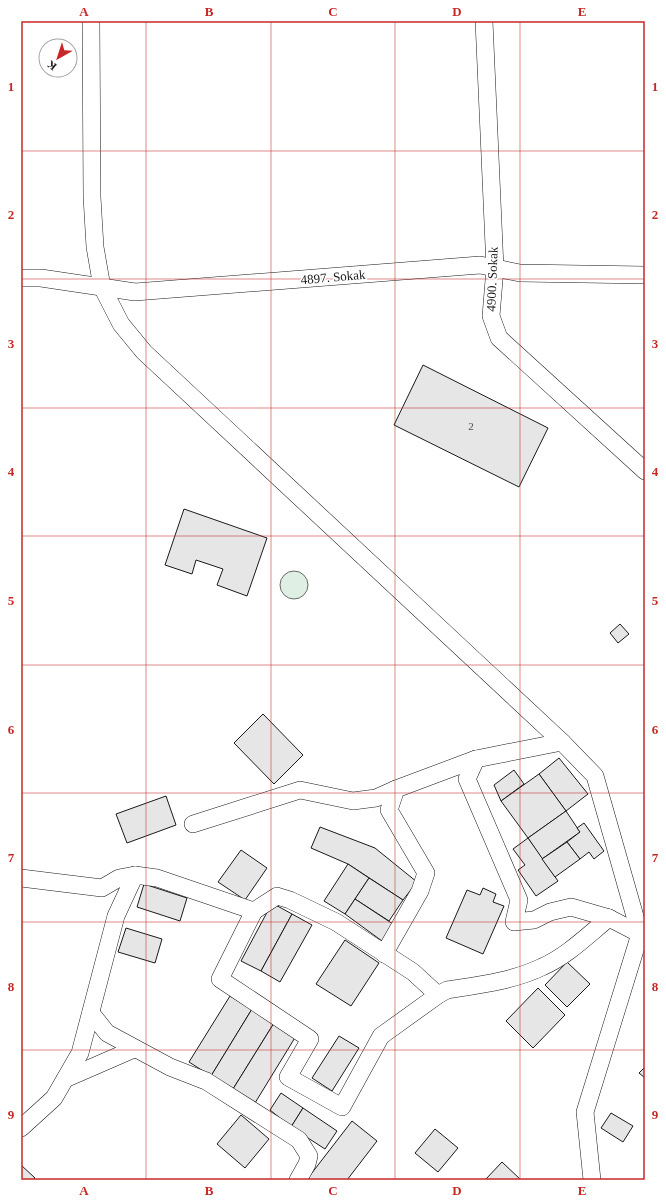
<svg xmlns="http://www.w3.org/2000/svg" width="666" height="1201" viewBox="0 0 666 1201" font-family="Georgia,serif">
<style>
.green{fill:#e0efe3;stroke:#6a6a6a}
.building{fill:#e6e6e6;stroke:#1a1a1a}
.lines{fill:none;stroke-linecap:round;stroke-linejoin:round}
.street-casing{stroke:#1a1a1a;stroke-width:18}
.street{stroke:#fff;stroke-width:17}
.grid{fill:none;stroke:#c62828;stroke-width:1;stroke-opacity:0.55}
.labels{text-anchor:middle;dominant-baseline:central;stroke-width:3;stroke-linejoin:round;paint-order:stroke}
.number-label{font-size:11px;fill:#4d4d4d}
.street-label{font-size:13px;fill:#1a1a1a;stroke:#fff}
.neatline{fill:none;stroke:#c62828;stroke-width:1.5}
.grid-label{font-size:13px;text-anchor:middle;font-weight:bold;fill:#c62828}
</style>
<rect width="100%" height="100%" fill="#fff"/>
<circle class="green" cx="294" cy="585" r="14"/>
<g class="building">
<polygon points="423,365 548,428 519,487 394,425"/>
<polygon points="184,509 267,538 247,596 217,585 223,569 196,560 192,574 165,565"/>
<polygon points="620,624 629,634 618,643 610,633"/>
<polygon points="263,714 303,755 274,784 234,743"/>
<polygon points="559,758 588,794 566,811 539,774"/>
<polygon points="514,770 524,784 501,801 494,785"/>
<polygon points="539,774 566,811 528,838 501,801"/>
<polygon points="166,796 176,825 127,843 116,814"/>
<polygon points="566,811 580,832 542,859 528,838"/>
<polygon points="584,823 604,851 594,859 589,852 580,859 567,842 580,832 577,828"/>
<polygon points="320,827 375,848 417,882 403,900 348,864 311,848"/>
<polygon points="528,838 558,881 536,896 518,870 525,865 513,849"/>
<polygon points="567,842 580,859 555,877 542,859"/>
<polygon points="241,850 267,868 245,900 218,882"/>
<polygon points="348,864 369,878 345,914 324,901"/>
<polygon points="369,878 403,900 389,921 355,899"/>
<polygon points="144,884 187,898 180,921 137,907"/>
<polygon points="483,888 496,894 493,902 504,906 483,954 446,938 467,890 480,895"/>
<polygon points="355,899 393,924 382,941 345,914"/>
<polygon points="272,903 292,914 261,971 241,961"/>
<polygon points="292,914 312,925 280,982 261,971"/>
<polygon points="126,928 162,939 155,963 118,952"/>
<polygon points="345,940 379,963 351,1006 316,984"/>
<polygon points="567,962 590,984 567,1007 545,985"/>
<polygon points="538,988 565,1015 533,1048 506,1021"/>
<polygon points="230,996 252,1009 211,1076 189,1062"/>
<polygon points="252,1009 274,1023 233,1089 211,1076"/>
<polygon points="274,1023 296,1036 255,1103 233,1089"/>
<polygon points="339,1036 359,1048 332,1091 312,1078"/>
<polygon points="645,1067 645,1078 639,1073"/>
<polygon points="281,1093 303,1108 291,1127 270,1110"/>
<polygon points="303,1108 337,1131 325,1149 291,1127"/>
<polygon points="611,1113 633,1126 623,1142 601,1128"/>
<polygon points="241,1115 269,1139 245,1168 217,1144"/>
<polygon points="352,1121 377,1141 347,1180 311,1180 308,1178"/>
<polygon points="435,1129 458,1148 438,1172 415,1153"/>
<polygon points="502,1162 521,1180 485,1180"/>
<polygon points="21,1165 35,1178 33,1180 21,1180"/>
</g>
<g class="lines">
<defs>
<g id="street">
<polyline points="91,21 92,197 95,247 102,287 121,324 144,352 562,742 595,776 640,934 585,1112 592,1180"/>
<polyline points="484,21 495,268 491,316 499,338 645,471"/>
<polyline points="21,278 41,278 135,292 480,265 520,273 645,275"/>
<polyline points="476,759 467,779 519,900 514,922 534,920 550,912 571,907 609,918"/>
<polyline points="193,824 300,790 353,801 376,798 396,789"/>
<polyline points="21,878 102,888 119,878 135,875 157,878 254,911 277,896 290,900 336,922 413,972 438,995"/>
<path d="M 254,911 L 220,979 L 310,1039 L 288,1077 L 342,1107 L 381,1036 L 438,995 L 447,990 C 479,985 513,981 542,967 C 567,956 588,935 609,918 L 640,934"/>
<polyline points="384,954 420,891 426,873 389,810 396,789 476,759 562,742"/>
<polyline points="91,1013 107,1033 170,1067 206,1081 299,1140 309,1156 307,1164 298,1180"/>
<polyline points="65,1079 134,1049"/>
<polyline points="21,1128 54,1098 80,1053 116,916 135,875"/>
</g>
</defs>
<use href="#street" class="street-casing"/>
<use href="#street" class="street"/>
</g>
<path class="grid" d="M 146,21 L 146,1180M 271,21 L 271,1180M 395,21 L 395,1180M 520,21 L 520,1180M 21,151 L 645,151M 21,279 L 645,279M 21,408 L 645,408M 21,536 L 645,536M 21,665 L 645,665M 21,793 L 645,793M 21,922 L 645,922M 21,1050 L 645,1050"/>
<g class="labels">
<g class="number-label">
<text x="471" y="426">2</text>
</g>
<g class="street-label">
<text transform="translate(333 277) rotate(-5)">4897. Sokak</text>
<text transform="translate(492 279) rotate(-88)">4900. Sokak</text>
</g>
</g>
<rect width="666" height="1201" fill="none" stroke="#ffffff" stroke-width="44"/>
<g transform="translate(58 58) rotate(219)"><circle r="19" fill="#ffffff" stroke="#a3a3a3"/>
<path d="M0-3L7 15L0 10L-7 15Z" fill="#c62828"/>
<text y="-6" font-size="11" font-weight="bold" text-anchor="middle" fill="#1a1a1a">K</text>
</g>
<rect x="22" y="22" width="622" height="1157" class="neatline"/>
<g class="grid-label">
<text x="84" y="16">A</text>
<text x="209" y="16">B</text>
<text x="333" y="16">C</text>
<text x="457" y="16">D</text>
<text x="582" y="16">E</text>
<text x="11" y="91">1</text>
<text x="655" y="91">1</text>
<text x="11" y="219">2</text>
<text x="655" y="219">2</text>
<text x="11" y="348">3</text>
<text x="655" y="348">3</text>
<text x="11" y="476">4</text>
<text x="655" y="476">4</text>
<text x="11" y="605">5</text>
<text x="655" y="605">5</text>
<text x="11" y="734">6</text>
<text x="655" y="734">6</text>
<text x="11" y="862">7</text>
<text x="655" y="862">7</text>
<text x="11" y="991">8</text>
<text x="655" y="991">8</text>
<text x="11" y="1119">9</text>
<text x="655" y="1119">9</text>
<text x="84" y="1195">A</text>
<text x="209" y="1195">B</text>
<text x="333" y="1195">C</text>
<text x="457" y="1195">D</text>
<text x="582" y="1195">E</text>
</g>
</svg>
